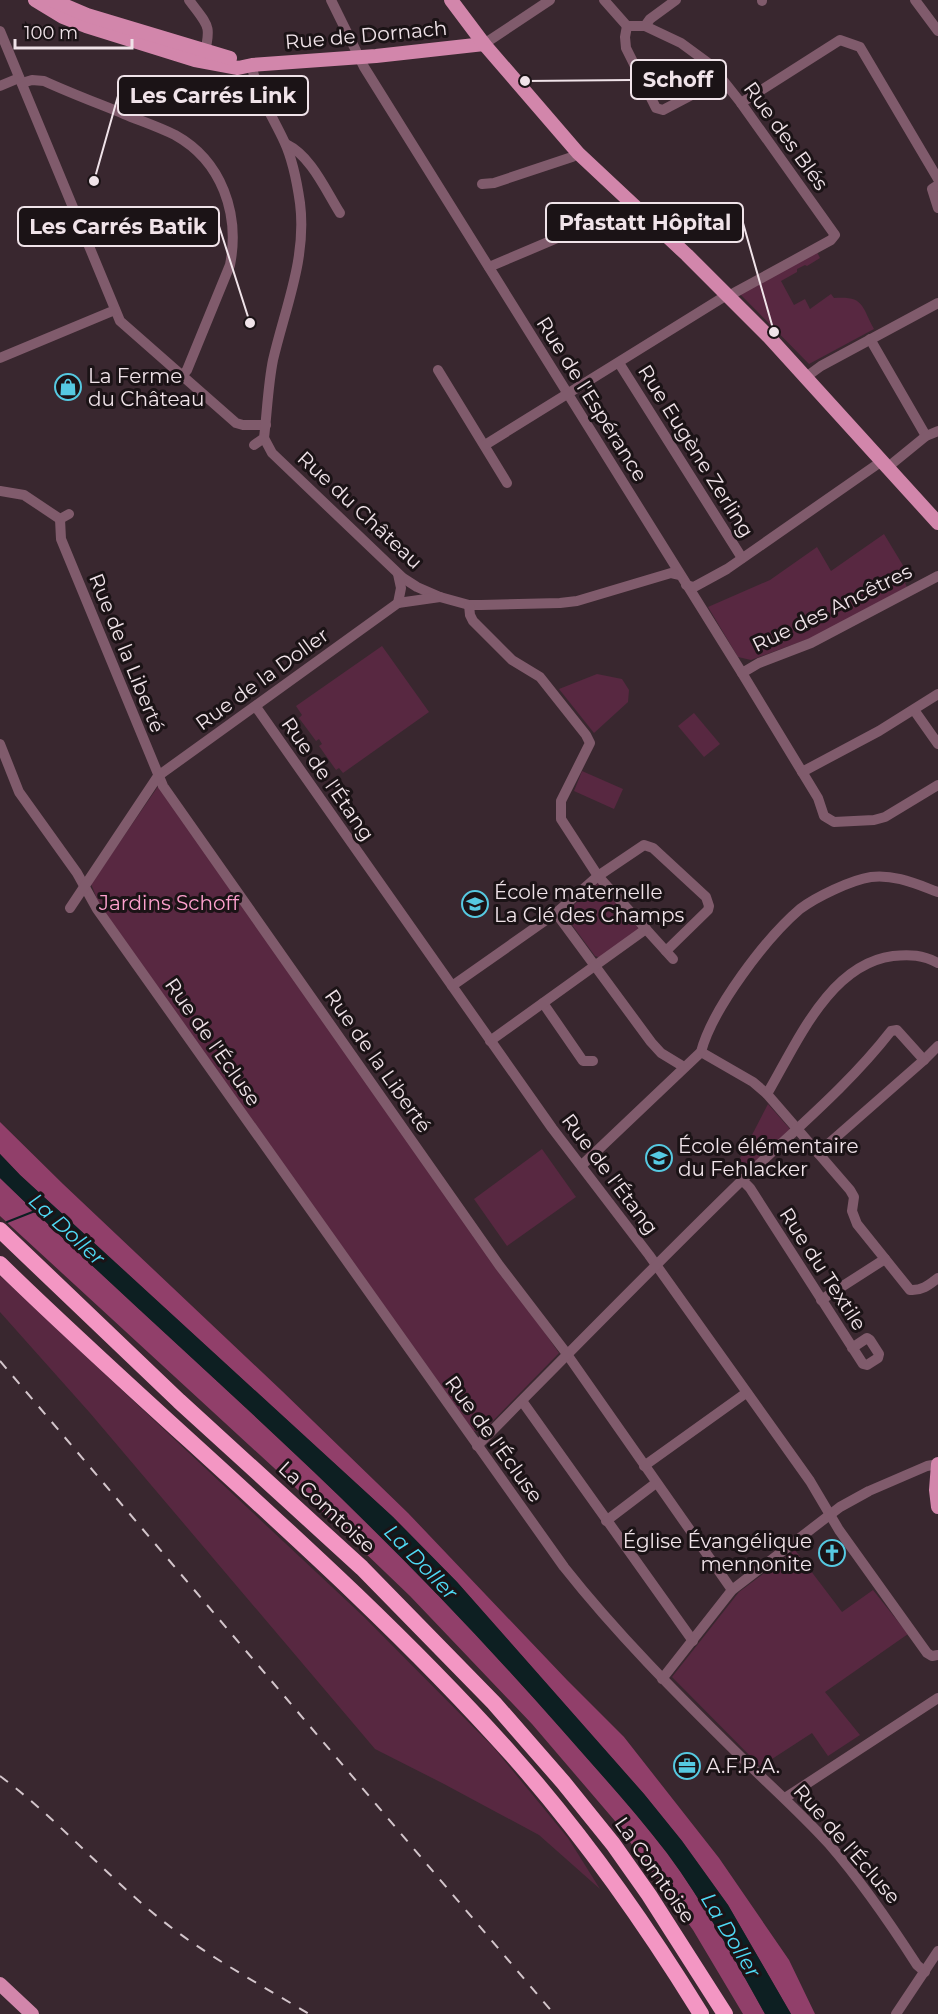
<svg xmlns="http://www.w3.org/2000/svg" width="938" height="2014" viewBox="0 0 938 2014" font-family="Montserrat,sans-serif">
<style>
.green{fill:#582841}
.forest{fill:#913f6a}
.water{fill:#0d1f22}
.lines{fill:none;stroke-linecap:round;stroke-linejoin:round}
.stream{stroke:#0d1f22;stroke-width:2}
.minor{stroke:#805b6c;stroke-width:10}
.major{stroke:#d286ab;stroke-width:14}
.highway{stroke:#f396c3;stroke-width:16}
.rail{stroke:#d3c5cb;stroke-width:2;stroke-dasharray:10 10;stroke-linecap:butt}
.labels{text-anchor:middle;dominant-baseline:central;stroke-width:6;stroke-linejoin:round;paint-order:stroke}
.street-label{font-size:20px;fill:#f0e3e9;stroke:#1b1316}
.poi-label{font-size:20px;fill:#f0e3e9;stroke:#1b1316;text-anchor:start}
.park-label{font-size:20px;fill:#fea1ce;stroke:#1b1316}
.water-label{font-size:21px;font-style:italic;fill:#4fd9f4;stroke:#1b1316}
.leader{fill:none;stroke:#f0e3e9;stroke-width:2}
.callout-dot{fill:#f0e3e9;stroke:#1b1316;stroke-width:2}
.callout{fill:#1b1316;stroke:#f0e3e9;stroke-width:2}
.callout-label{font-size:21px;text-anchor:middle;font-weight:bold;fill:#f0e3e9}
</style>
<rect width="100%" height="100%" fill="#39272f"/>
<g class="green">
<path d="M 817,252 L 820,258 L 807,266 L 805,265 L 797,269 L 797,272 L 781,281 L 794,305 L 805,299 L 810,309 L 831,294 L 834,298 C 864,296 861,305 874,329 L 809,364 L 740,294 Z"/>
<polygon points="884,534 910,577 905,583 907,587 819,635 751,660 738,657 708,607 770,580 817,547 831,571"/>
<polygon points="382,646 429,712 343,773 339,768 336,770 319,746 322,744 319,739 316,741 299,718 302,715 296,706"/>
<polygon points="597,674 622,679 629,690 628,702 594,733 559,689"/>
<polygon points="694,713 720,744 704,757 678,726"/>
<polygon points="582,771 623,789 614,809 574,791"/>
<polygon points="159,785 559,1353 482,1432 473,1431 101,908 91,884"/>
<polygon points="598,883 639,929 601,958 595,956 564,914"/>
<polygon points="768,1104 790,1129 744,1173 738,1162"/>
<polygon points="542,1149 576,1197 507,1246 474,1199"/>
<polygon points="0,1276 364,1617 494,1748 568,1838 600,1889 539,1835 444,1784 375,1749 90,1413 0,1312"/>
<polygon points="795,1550 842,1612 873,1590 908,1634 825,1692 860,1735 828,1756 812,1733 772,1759 763,1769 672,1677 739,1592"/>
</g>
<g class="forest">
<polygon points="0,1122 63,1184 282,1391 408,1513 567,1680 624,1737 719,1858 789,1960 815,2014 791,2014 728,1905 682,1841 644,1794 457,1582 393,1517 20,1175 0,1154"/>
<path d="M 0,1178 C 103,1278 210,1373 313,1471 C 400,1554 484,1641 563,1731 C 598,1771 634,1810 667,1853 C 704,1903 735,1960 765,2014 L 743,2014 L 693,1930 L 615,1821 L 532,1724 L 410,1596 L 336,1525 L 0,1216 Z"/>
</g>
<path class="water" d="M 0,1154 L 20,1175 L 393,1517 L 457,1582 L 644,1794 L 682,1841 L 728,1905 L 791,2014 L 765,2014 C 735,1960 704,1903 667,1853 C 634,1810 598,1771 563,1731 C 484,1641 400,1554 313,1471 C 210,1373 103,1278 0,1178 Z"/>
<g class="lines">
<polyline class="stream" points="7,1222 35,1211"/>
<g class="minor">
<path d="M 189,0 C 208,26 212,24 204,56"/>
<polyline points="331,0 364,67 742,673 818,798 824,816 834,822 874,820 885,817 938,785"/>
<polyline points="762,0 762,1"/>
<polyline points="915,0 938,31"/>
<polyline points="627,26 625,37 626,48 656,108 663,110 722,79"/>
<polyline points="645,26 650,19 676,0"/>
<polyline points="0,31 120,321 236,423 243,425 266,425"/>
<polyline points="484,44 550,0"/>
<path d="M 252,65 C 254,88 274,119 284,141 C 293,160 297,182 300,203 C 307,258 285,308 273,360 C 268,385 267,413 264,438 L 254,445"/>
<path d="M 22,83 L 32,80 L 44,81 C 70,93 97,103 124,114 C 141,121 159,127 175,135 C 222,161 240,214 230,265 L 187,370 L 182,376"/>
<polyline points="0,86 19,78"/>
<polyline points="741,103 840,40 860,47 938,179"/>
<path d="M 286,144 C 311,156 325,189 340,213"/>
<polyline points="482,184 494,183 572,157 578,153"/>
<polyline points="938,185 932,189 938,208"/>
<polyline points="489,267 628,208 633,204"/>
<polyline points="870,339 926,436"/>
<polyline points="0,358 115,310"/>
<polyline points="619,363 742,558"/>
<polyline points="438,370 507,483"/>
<polyline points="806,377 821,366 938,303"/>
<polyline points="264,438 272,453 403,578 417,587 440,597 469,605 481,605 560,603 577,601 671,573 680,575"/>
<polyline points="485,445 722,298 734,293 831,240 835,235 741,103 711,65 681,43 645,26 627,26 604,0"/>
<polyline points="888,467 926,436 938,431"/>
<polyline points="0,491 24,495 60,519 69,514"/>
<polyline points="60,519 61,539 163,786 499,1265 564,1350 732,1590"/>
<polyline points="686,585 694,587 727,569 882,461"/>
<polyline points="398,603 401,588 398,574"/>
<polyline points="469,605 470,615 473,621 512,660 540,677 586,735 590,743 561,801 561,819 598,876 673,959"/>
<polyline points="742,673 759,663 811,643 938,576"/>
<polyline points="256,707 552,1128 649,1255 810,1481 839,1530 927,1653 932,1656 938,1655"/>
<polyline points="914,710 938,744"/>
<path d="M 0,744 L 19,792 L 77,873 L 97,909 L 564,1567 C 617,1634 677,1694 738,1754 C 768,1784 800,1812 829,1844 C 862,1882 890,1923 917,1965 L 925,1972"/>
<polyline points="802,772 879,731 938,694"/>
<polyline points="70,908 158,776 398,603 440,597"/>
<polyline points="556,913 651,1042 661,1053 684,1067"/>
<polyline points="452,986 556,913 598,876 644,845 653,848 706,897 709,906 708,910 666,951"/>
<polyline points="543,1003 583,1061 593,1061"/>
<polyline points="490,1041 646,929"/>
<path d="M 701,1052 L 753,1082 L 767,1094 L 850,1190 L 854,1197 L 852,1211 L 857,1224 L 910,1290 C 922,1291 929,1285 938,1278"/>
<path d="M 767,1094 C 796,1045 829,964 893,956 C 910,954 923,955 938,963"/>
<polyline points="818,1153 924,1060 938,1046"/>
<path d="M 582,1165 L 701,1052 C 712,1009 766,938 800,909 C 816,897 851,880 871,877 C 894,874 916,884 938,892"/>
<polyline points="742,1180 750,1188 863,1364 867,1365 878,1358 879,1354 870,1340 867,1338 852,1348"/>
<polyline points="821,1300 885,1259"/>
<polyline points="522,1401 693,1641"/>
<path d="M 477,1446 C 562,1360 647,1273 734,1188 C 787,1136 845,1090 891,1031 L 897,1030 L 924,1060"/>
<polyline points="644,1466 746,1393"/>
<polyline points="606,1521 656,1483"/>
<polyline points="662,1679 732,1590 840,1507 869,1491 927,1466 938,1464"/>
<polyline points="785,1798 938,1698"/>
<polyline points="896,2014 938,1951"/>
</g>
<g class="major">
<polyline points="35,0 63,17 86,26 195,60 238,68 252,65 376,56 484,44"/>
<polyline points="52,0 87,15 230,58"/>
<polyline points="451,0 484,44 578,153 687,255 769,337 938,523"/>
<polyline points="938,1464 936,1490 938,1507"/>
<polyline points="0,1984 32,2014"/>
</g>
<g class="highway">
<polyline points="0,1230 179,1401 362,1568 494,1703 563,1782 613,1844 649,1895 725,2014"/>
<path d="M 0,1264 C 169,1429 354,1578 512,1755 C 583,1835 645,1923 701,2014"/>
</g>
<g class="rail">
<polyline points="0,1361 554,2014"/>
<path d="M 0,1776 C 55,1817 100,1869 153,1913 C 201,1953 256,1982 309,2014"/>
</g>
</g>
<defs>
<symbol id="shop-ring" viewBox="-11 -11 22 22"><circle r="9.5" fill="#1b1316" stroke="#56c9e1" stroke-width="1.5"/><path d="M-5-2.5h2.3a2.7 3.5 0 0 1 5.4 0H5L5.5 6h-11ZM-1.5-2.5h3a1.5 2.3 0 0 0-3 0Z" fill="#56c9e1"/></symbol>
<symbol id="school-ring" viewBox="-11 -11 22 22"><circle r="9.5" fill="#1b1316" stroke="#56c9e1" stroke-width="1.5"/><path d="M0-5L7-2L0 1L-7-2ZM-4 1L0 2.5L4 1V4Q0 6-4 4Z" fill="#56c9e1"/></symbol>
<symbol id="church-ring" viewBox="-11 -11 22 22"><circle r="9.5" fill="#1b1316" stroke="#56c9e1" stroke-width="1.5"/><path d="M-1.2-6h2.4v3.5h3.3v2.4h-3.3V6h-2.4V-.1h-3.3v-2.4h3.3Z" fill="#56c9e1"/></symbol>
<symbol id="office-ring" viewBox="-11 -11 22 22"><circle r="9.5" fill="#1b1316" stroke="#56c9e1" stroke-width="1.5"/><path d="M-6-3h4V-5.5h4V-3h4V5H-6ZM-1-4.5V-3h2v-1.5ZM-6 0V1H6V0Z" fill="#56c9e1"/></symbol>
</defs>
<g fill-rule="evenodd">
<use href="#shop-ring" x="53" y="372" width="30" height="30"/>
<use href="#school-ring" x="460" y="889" width="30" height="30"/>
<use href="#school-ring" x="644" y="1143" width="30" height="30"/>
<use href="#church-ring" x="817" y="1538" width="30" height="30"/>
<use href="#office-ring" x="672" y="1751" width="30" height="30"/>
</g>
<g class="labels">
<g class="street-label">
<text transform="translate(366 35) rotate(-5)">Rue de Dornach</text>
<text transform="translate(786 136) rotate(54)">Rue des Blés</text>
<text transform="translate(592 399) rotate(58)">Rue de l'Espérance</text>
<text transform="translate(696 451) rotate(58)">Rue Eugène Zerling</text>
<text transform="translate(360 510) rotate(43)">Rue du Château</text>
<text transform="translate(832 608) rotate(-26)">Rue des Ancêtres</text>
<text transform="translate(127 653) rotate(68)">Rue de la Liberté</text>
<text transform="translate(262 679) rotate(-36)">Rue de la Doller</text>
<text transform="translate(328 779) rotate(55)">Rue de l'Étang</text>
<text transform="translate(213 1042) rotate(55)">Rue de l'Écluse</text>
<text transform="translate(378 1061) rotate(55)">Rue de la Liberté</text>
<text transform="translate(610 1174) rotate(53)">Rue de l'Étang</text>
<text transform="translate(823 1269) rotate(57)">Rue du Textile</text>
<text transform="translate(494 1439) rotate(54)">Rue de l'Écluse</text>
<text transform="translate(327 1507) rotate(43)">La Comtoise</text>
<text transform="translate(847 1844) rotate(49)">Rue de l'Écluse</text>
<text transform="translate(655 1870) rotate(55)">La Comtoise</text>
</g>
<g class="poi-label">
<text x="88" y="376">La Ferme<tspan x="88" dy="23">du Château</tspan></text>
<text x="494" y="892">École maternelle<tspan x="494" dy="23">La Clé des Champs</tspan></text>
<text x="678" y="1146">École élémentaire<tspan x="678" dy="23">du Fehlacker</tspan></text>
<text x="812" y="1541" text-anchor="end">Église Évangélique<tspan x="812" dy="23">mennonite</tspan></text>
<text x="706" y="1766">A.F.P.A.</text>
</g>
<g class="park-label">
<text x="169" y="903">Jardins Schoff</text>
</g>
<g class="water-label">
<text transform="translate(67 1229) rotate(43)">La Doller</text>
<text transform="translate(421 1562) rotate(46)">La Doller</text>
<text transform="translate(731 1935) rotate(59)">La Doller</text>
</g>
</g>
<path class="leader" d="M525 81L631 80M94 181L118 96M774 332L743 223M250 323L219 226"/>
<g class="callout-dot">
<circle cx="525" cy="81" r="6"/>
<circle cx="94" cy="181" r="6"/>
<circle cx="774" cy="332" r="6"/>
<circle cx="250" cy="323" r="6"/>
</g>
<g class="callout">
<rect x="631" y="60" width="95" height="39" rx="6"/>
<rect x="118" y="76" width="190" height="39" rx="6"/>
<rect x="546" y="203" width="197" height="39" rx="6"/>
<rect x="18" y="207" width="201" height="39" rx="6"/>
</g>
<g class="callout-label">
<text x="678" y="87">Schoff</text>
<text x="213" y="103">Les Carrés Link</text>
<text x="645" y="230">Pfastatt Hôpital</text>
<text x="118" y="234">Les Carrés Batik</text>
</g>
<path d="M15 39v9h117v-9" fill="none" stroke="#f0e3e9" stroke-width="3"/>
<text x="24" y="39" font-size="18" fill="#f0e3e9" stroke="#1b1316" stroke-width="4.5" paint-order="stroke">100 m</text>
</svg>
